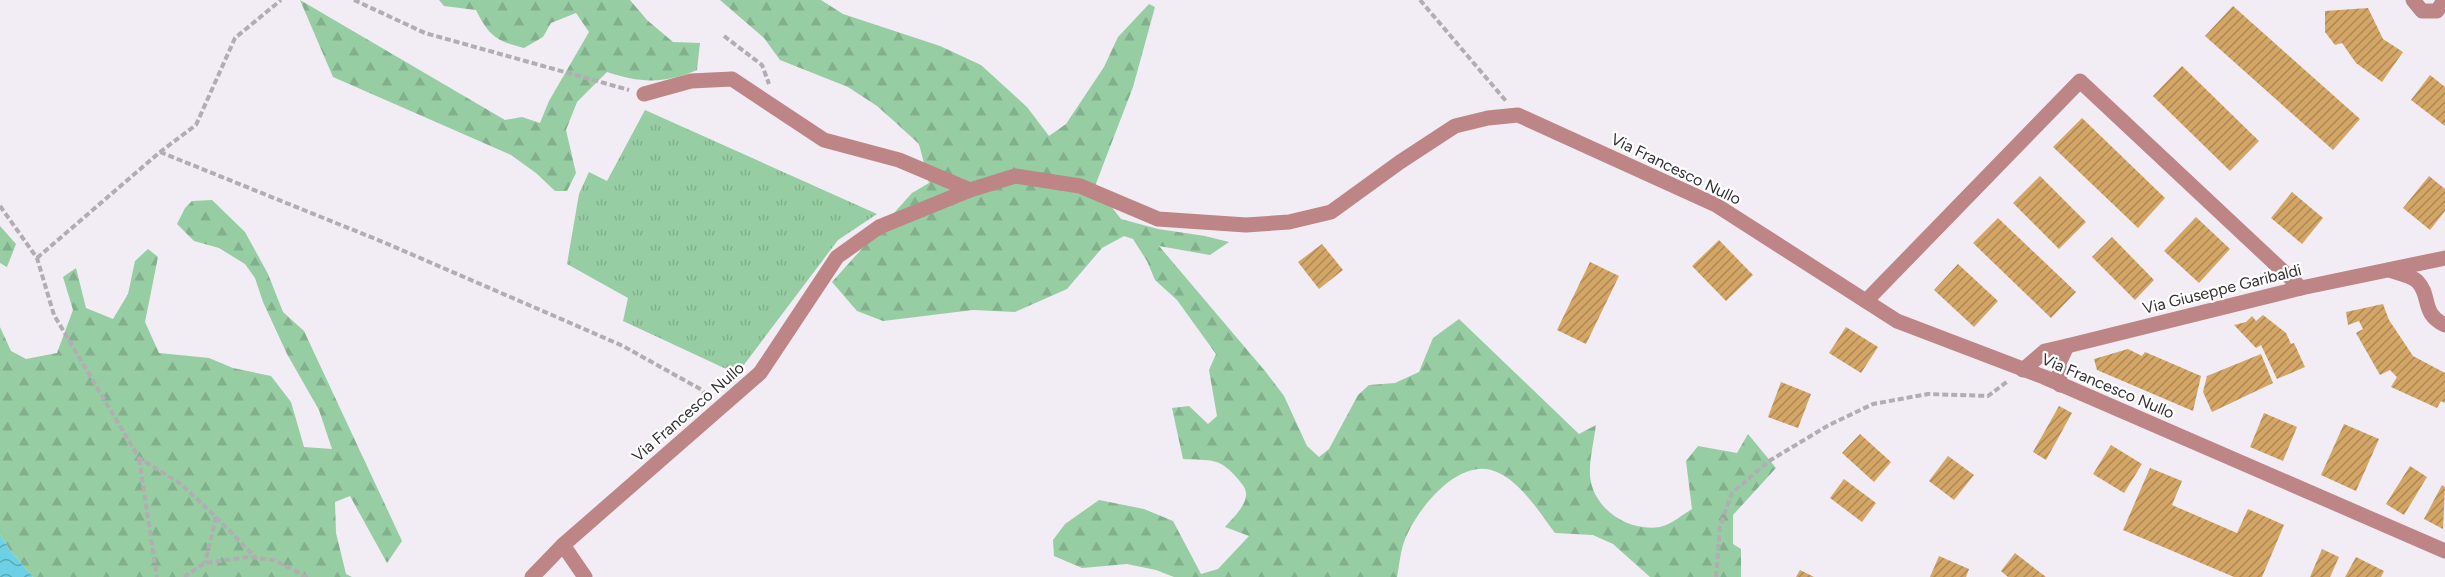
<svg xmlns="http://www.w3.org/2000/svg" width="2445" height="577" viewBox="0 0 2445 577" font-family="Figtree,sans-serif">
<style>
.grass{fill:url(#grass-tufts)}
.forest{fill:url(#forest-firs)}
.water{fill:url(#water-waves)}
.building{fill:url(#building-hatch)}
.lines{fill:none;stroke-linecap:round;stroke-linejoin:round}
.path{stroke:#b2adb3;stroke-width:4;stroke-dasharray:6 3;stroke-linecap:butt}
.minor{stroke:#be8586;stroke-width:15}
.labels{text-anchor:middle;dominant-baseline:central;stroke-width:4.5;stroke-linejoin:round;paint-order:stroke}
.street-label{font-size:16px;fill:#323033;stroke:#fff}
</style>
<defs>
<pattern id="grass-tufts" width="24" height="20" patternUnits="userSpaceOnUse" patternTransform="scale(1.5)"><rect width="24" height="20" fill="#96cda2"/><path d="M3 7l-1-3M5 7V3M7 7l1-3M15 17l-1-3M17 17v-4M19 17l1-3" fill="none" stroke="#82b08c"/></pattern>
<pattern id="forest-firs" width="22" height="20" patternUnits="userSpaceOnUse" patternTransform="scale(1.5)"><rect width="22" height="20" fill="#96cda2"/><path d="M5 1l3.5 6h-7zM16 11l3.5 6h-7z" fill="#82b08c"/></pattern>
<pattern id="water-waves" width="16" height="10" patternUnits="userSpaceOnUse" patternTransform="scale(1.5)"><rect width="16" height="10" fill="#6cd1e4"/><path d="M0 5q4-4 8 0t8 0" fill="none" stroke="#59aab9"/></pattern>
<pattern id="building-hatch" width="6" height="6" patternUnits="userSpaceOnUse" patternTransform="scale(1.5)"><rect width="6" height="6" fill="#d4a666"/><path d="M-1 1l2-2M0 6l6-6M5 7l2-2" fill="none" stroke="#ad8855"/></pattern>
</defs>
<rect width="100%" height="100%" fill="#f2ecf4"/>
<polygon class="grass" points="645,110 877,214 838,240 737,374 623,321 628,298 567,264 579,194 589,172 607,181"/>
<g class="forest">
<path d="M 300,0 L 505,120 L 522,117 L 540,123 L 549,101 L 589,32 L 576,13 L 551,23 L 543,37 L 524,48 C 496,41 489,36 476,10 L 444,6 L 439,0 L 630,0 L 647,20 L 673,42 L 700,43 L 697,70 C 664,84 640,83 607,72 L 577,102 L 566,130 L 576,173 L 567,191 L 555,191 L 536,173 L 511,155 L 333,77 Z"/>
<path d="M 720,0 L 821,0 L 843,14 L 940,46 L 981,65 L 1027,107 L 1049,136 L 1066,124 L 1104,67 L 1118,37 L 1149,4 L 1155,7 L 1133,87 L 1095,186 L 1121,219 L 1158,229 L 1205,236 L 1229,242 L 1210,255 L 1159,246 L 1265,371 L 1284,396 L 1307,446 L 1319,457 L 1329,449 L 1358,395 L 1369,385 L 1395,383 L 1419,372 L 1433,338 L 1459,319 L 1579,434 L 1596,425 C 1594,441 1589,460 1590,476 C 1593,509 1628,532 1660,527 C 1671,525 1683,514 1692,509 L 1686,461 L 1698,446 L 1737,453 L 1748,434 L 1776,468 L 1733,515 L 1733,544 L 1741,549 L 1741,577 L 1650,577 L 1613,544 L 1593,535 L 1555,533 C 1539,512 1523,485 1499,473 C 1460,452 1413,513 1403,545 C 1400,555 1399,567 1397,577 L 1174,577 L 1156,570 L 1127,564 L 1082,568 L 1054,556 L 1053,540 L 1065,524 L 1099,500 L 1144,509 L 1173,521 L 1201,574 L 1218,569 L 1249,536 L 1225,527 C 1232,519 1245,507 1246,496 C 1247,489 1242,484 1238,479 C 1218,456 1211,461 1183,459 L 1172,408 L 1189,406 L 1208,424 L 1217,416 L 1209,370 L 1216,354 L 1177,300 L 1155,280 L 1147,261 L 1133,239 L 1124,236 L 1102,248 L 1067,289 L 1015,312 L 973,310 L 883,321 L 857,311 L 832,282 L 912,193 L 929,183 L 919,144 L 895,122 L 877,106 L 848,87 L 780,60 L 764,38 Z"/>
<polygon points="212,200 245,232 268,274 283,312 304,331 402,541 387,563 350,496 335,502 336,533 346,574 352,577 33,577 9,549 0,535 0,327 11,351 26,359 57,353 73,310 63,277 76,268 86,308 113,319 128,294 135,261 148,249 158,257 145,322 159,353 209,358 233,368 271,376 291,402 304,447 332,449 319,410 287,354 263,302 255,278 245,264 219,248 194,241 177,224 185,208 192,201"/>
<polygon points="0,226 16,244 7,267 0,263"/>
</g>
<polygon class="water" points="0,535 9,549 33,577 0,577"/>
<g class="building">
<polygon points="2233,6 2360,119 2333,150 2205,36"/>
<polygon points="2368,8 2383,39 2403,52 2382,82 2356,63 2342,43 2335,45 2325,32 2325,11"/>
<polygon points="2182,66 2259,141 2230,171 2153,96"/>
<polygon points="2430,75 2445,87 2445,126 2411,100"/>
<polygon points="2082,118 2165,198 2138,228 2053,147"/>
<polygon points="2040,176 2086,222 2059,249 2013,203"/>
<polygon points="2429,176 2445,189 2445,211 2430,230 2403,208"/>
<polygon points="2292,192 2323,218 2302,244 2271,218"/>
<polygon points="2196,217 2230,249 2199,283 2164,251"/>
<polygon points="1998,218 2076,292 2051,318 1973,243"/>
<polygon points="2112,237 2154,280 2135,300 2092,257"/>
<polygon points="1719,240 1753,275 1726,301 1692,266"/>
<polygon points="1322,244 1343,270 1319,289 1298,262"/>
<polygon points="1590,262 1619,276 1586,344 1557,330"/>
<polygon points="1958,264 1998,301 1974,327 1934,290"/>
<polygon points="2383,304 2389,320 2413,356 2445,373 2445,403 2441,401 2437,408 2391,387 2397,377 2390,370 2380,375 2356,333 2363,329 2359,321 2348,325 2346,312"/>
<polygon points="2263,315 2286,333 2291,344 2294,343 2305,367 2277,379 2261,345 2256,348 2234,325 2246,322 2252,316 2256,321"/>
<polygon points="1846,327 1878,347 1861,373 1829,353"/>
<polygon points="2128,349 2142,356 2145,352 2201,376 2193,411 2097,370 2094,359"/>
<polygon points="2261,354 2273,383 2212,412 2203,392 2207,376"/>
<polygon points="1781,382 1811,394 1798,428 1768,417"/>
<polygon points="2059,406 2072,413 2046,460 2033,452"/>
<polygon points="2264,413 2297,427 2283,461 2250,447"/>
<polygon points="2344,424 2379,439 2356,491 2321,475"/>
<polygon points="1860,434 1891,462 1874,482 1842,453"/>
<polygon points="2111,445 2142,464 2124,493 2093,474"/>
<polygon points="1948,456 1974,475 1954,500 1929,481"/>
<polygon points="2410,466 2427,477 2404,515 2386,504"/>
<polygon points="2150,468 2182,481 2172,505 2237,533 2248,509 2284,525 2262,577 2234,577 2123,530"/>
<polygon points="1844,479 1876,503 1862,522 1830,498"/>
<polygon points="2442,485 2445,487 2443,529 2424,519"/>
<polygon points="2322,549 2339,557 2330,577 2310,577"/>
<polygon points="2015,553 2046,577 2008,577 2001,571"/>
<polygon points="1939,556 1969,569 1966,577 1930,577"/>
<polygon points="2356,557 2384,571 2381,577 2345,577"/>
<polygon points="1800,570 1814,577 1796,577"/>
</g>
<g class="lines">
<g class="path">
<polyline points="354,0 425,33 629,90"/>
<polyline points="1420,0 1506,101"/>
<polyline points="724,36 762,65 769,84"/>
<polyline points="160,152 383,242 552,315 623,346 702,390 708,398"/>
<polyline points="0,206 37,258 54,315 139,458 181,484 216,517 205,563"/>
<polyline points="37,258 160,152 196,125 235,38 281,0"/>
<polyline points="139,459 157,577"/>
<polyline points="216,517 255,557"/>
<polyline points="184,577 205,563 248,557 274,560 307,577"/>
<polyline points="1716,577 1720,527 1732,493 1769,461 1829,425 1873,404 1928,394 1988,396 2008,381"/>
</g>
<g class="minor">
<polyline points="2413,0 2422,11 2437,11 2444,0"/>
<polyline points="644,94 691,81 732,79 824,140 899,160 970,190"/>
<path d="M 2389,270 C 2398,273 2410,275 2417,281 C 2432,296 2420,313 2445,325"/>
<polyline points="1866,301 2080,81 2301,288"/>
<polyline points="2067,346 2301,288 2445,258"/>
<polyline points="2023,370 2045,351 2067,346 2059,363 2060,385"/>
<polyline points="563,545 585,577"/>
<polyline points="532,577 563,545 760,373 837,257 879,227 970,190 1015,176 1080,186 1158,219 1246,225 1289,222 1331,212 1400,162 1455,126 1488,118 1518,115 1716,205 1897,321 2044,377 2445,551"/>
</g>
</g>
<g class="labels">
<g class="street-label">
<text transform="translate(1676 169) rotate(26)">Via Francesco Nullo</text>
<text transform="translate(2222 289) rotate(-14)">Via Giuseppe Garibaldi</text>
<text transform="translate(2108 386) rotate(23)">Via Francesco Nullo</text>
<text transform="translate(688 412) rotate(-41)">Via Francesco Nullo</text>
</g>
</g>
</svg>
